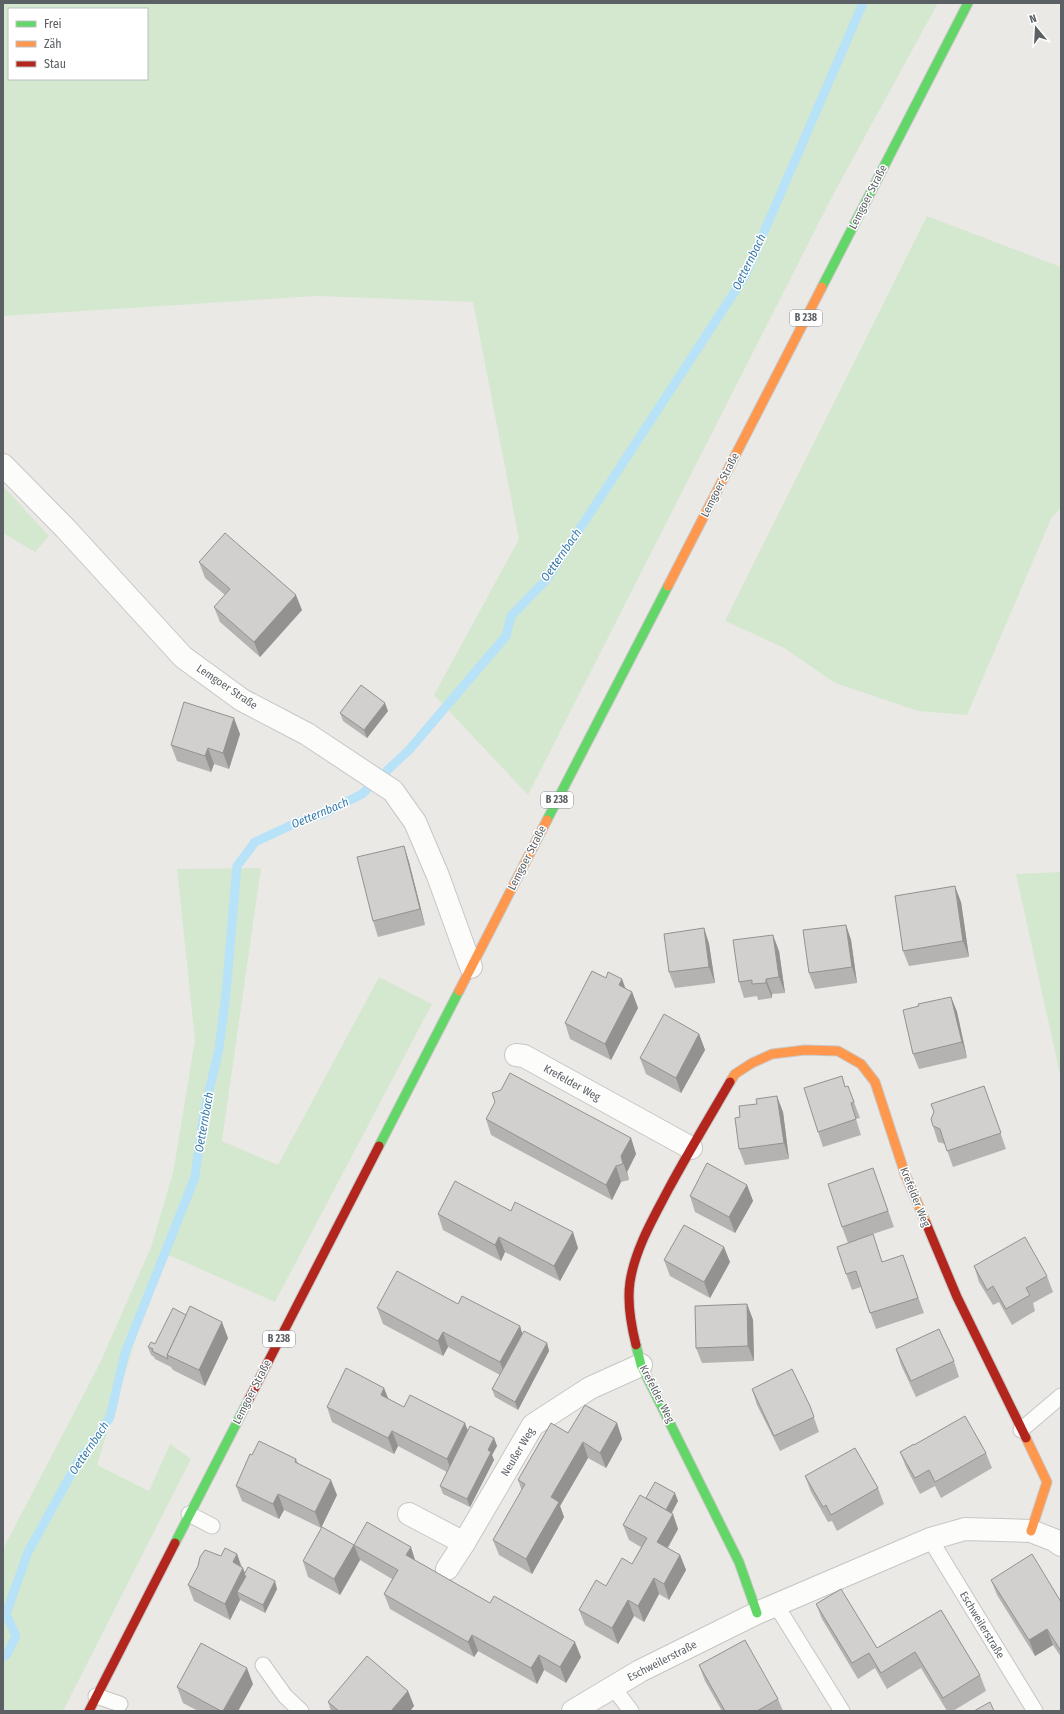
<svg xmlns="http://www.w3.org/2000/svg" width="1064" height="1714" viewBox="0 0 1064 1714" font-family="'Fira Sans Condensed',sans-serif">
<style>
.green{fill:#d4e8d0;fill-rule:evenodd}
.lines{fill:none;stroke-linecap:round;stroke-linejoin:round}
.stream{stroke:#b7e2f7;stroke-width:9}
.lane-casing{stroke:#c6c6c6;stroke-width:17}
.street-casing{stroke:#c6c6c6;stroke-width:24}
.fast-casing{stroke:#c7c7c7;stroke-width:11}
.slow-casing{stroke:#c7c7c7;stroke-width:11}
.jam-casing{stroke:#c7c7c7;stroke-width:11}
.lane{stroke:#fcfcfb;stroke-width:15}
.street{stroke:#fcfcfb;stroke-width:22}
.fast{stroke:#63d668;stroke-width:9}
.slow{stroke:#ff974d;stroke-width:9}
.jam{stroke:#b3261e;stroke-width:9}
.wall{fill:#b5b3b1}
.shaded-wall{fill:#939290}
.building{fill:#d2d0ce;stroke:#939290}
.labels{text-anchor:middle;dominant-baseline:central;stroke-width:3;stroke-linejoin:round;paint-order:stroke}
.shield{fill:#fff;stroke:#8c9092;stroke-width:1}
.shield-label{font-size:10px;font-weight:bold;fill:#5b6064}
.street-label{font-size:11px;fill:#5b6064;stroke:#fff}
.water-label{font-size:12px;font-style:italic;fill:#387bac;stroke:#fff}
</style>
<rect width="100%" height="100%" fill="#ebe9e5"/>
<g class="green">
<path d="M 3,3 L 938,3 L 834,193 L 528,795 L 434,695 L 519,539 L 473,302 L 317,296 L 3,316 ZM 9,9 L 147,9 L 147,79 L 9,79 Z"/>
<polygon points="927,216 1061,267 1061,508 1052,517 967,715 918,711 835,683 784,648 725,621"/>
<polygon points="3,486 49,536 35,552 3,533"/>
<polygon points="261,868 222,1141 278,1165 379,977 432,1004 275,1302 162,1252 97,1465 149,1491 170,1444 191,1459 63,1711 3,1711 3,1549 100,1363 151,1247 173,1173 195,1040 177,869"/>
<polygon points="1061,872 1061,1079 1016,874"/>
</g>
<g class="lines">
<polyline class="stream" points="3,1657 7,1654 16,1636 6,1614 28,1552 80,1458 93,1444 110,1417 125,1353 195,1177 203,1117 219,1049 226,993 237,866 255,842 298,822 323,814 362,794 409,750 506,636 511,616 547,579 745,276 863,3"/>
<defs>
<g id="lane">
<polyline points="1021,1430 1061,1396"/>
<polyline points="189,1514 212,1526"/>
<polyline points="930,1539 1035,1711"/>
<polyline points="776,1605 842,1711"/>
<polyline points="263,1665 285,1696 301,1711"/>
<polyline points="613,1687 631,1711"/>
<polyline points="96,1696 120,1704"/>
</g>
<g id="street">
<polyline points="3,465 66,529 183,657 242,700 307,734 393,791 415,822 438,876 471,967"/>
<polyline points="516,1055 524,1056 691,1148"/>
<polyline points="409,1514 464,1543"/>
<polyline points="447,1569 464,1543 533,1425 590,1388 641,1365"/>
<polyline points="573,1711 640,1671 757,1613 930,1539 965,1529 1031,1531 1054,1540 1061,1545"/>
</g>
<g id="fast">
<polyline points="822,287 968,3"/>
<polyline points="547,820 668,586"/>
<polyline points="379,1146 459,991"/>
<polyline points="636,1345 641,1365 739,1562 757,1613"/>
<polyline points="175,1543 249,1399"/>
</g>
<g id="slow">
<polyline points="668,586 822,287"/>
<polyline points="459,991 547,820"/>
<polyline points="730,1082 735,1074 752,1063 772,1054 805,1050 838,1051 861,1064 875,1082 905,1174 926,1223"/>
<polyline points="1026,1438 1047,1482 1031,1531"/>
</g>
<g id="jam">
<polyline points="926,1223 957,1297 1026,1438"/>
<path d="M 636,1345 C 631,1325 627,1302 630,1282 C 635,1249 653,1219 668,1190 C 688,1153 709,1118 730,1082"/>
<polyline points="249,1399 379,1146"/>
<polyline points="89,1711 175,1543"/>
</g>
</defs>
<use href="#lane" class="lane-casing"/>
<use href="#street" class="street-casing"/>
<use href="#fast" class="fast-casing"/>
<use href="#slow" class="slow-casing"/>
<use href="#jam" class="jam-casing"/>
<use href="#lane" class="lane"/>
<use href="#street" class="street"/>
<use href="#fast" class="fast"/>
<use href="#slow" class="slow"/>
<use href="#jam" class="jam"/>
</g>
<g class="wall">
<polygon points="199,562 302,610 260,657 220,622 214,607 225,595 205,578"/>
<polygon points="388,711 367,738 343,721 340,713"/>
<polygon points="240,734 229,769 214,764 211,772 177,761 171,745"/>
<polygon points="404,846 409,862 425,925 378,937 373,921"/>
<polygon points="961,902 969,957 909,966 903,951"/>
<polygon points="846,925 851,940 857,983 815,989 809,973"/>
<polygon points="704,928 709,944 715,983 675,988 669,972"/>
<polygon points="779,951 785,993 772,994 772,998 758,1000 757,996 744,998 739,982"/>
<polygon points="606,978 622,979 625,989 632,992 638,1008 611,1060 570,1039 565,1023"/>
<polygon points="951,997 957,1012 967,1058 919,1069 913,1054 919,1006"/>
<polygon points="699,1034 705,1050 681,1093 646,1074 640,1058"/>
<polygon points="984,1086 1006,1149 953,1167 945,1144 938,1142 933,1126"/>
<polygon points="846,1087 854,1102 860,1118 856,1119 861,1135 823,1147 818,1132"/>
<polygon points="783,1112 789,1159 745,1165 739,1149 740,1117"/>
<polygon points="486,1119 631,1138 636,1154 627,1172 629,1180 621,1182 612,1200 491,1135"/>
<polygon points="873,1168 894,1227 873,1234 882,1262 903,1255 924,1313 876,1329 861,1287 852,1290 846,1274 848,1243 842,1227"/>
<polygon points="747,1185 753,1201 735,1233 695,1212 690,1196"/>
<polygon points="438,1214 578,1248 560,1281 505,1252 501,1261 443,1230"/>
<polygon points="664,1260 730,1262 710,1298 670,1276"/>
<polygon points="974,1266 1047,1276 1053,1292 1033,1303 1035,1311 1012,1325 999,1302 993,1305 979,1282"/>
<polygon points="458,1304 520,1326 522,1334 547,1343 549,1351 518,1410 495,1397 492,1389 500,1375 448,1347 443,1356 383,1324 377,1308"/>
<polygon points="747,1304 753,1320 754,1361 702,1363 696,1348"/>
<polygon points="228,1338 205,1386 173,1370 171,1367 155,1359 154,1357 151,1355 148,1347 155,1344"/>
<polygon points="896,1349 954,1361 959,1377 916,1397 901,1365"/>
<polygon points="752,1389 810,1406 819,1432 780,1451 757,1405"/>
<polygon points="388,1399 404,1407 468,1430 494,1438 497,1446 492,1455 494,1460 470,1507 443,1494 440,1486 447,1472 398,1446 394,1454 332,1422 327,1407"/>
<polygon points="617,1423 622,1439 606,1468 588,1458 560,1506 564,1517 532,1574 499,1555 493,1540 522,1491 518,1480 568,1433"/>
<polygon points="914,1445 986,1453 992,1468 941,1498 935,1486 920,1494 906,1467 900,1452"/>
<polygon points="252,1455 296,1459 298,1463 337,1495 321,1528 284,1510 279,1519 242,1501 236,1486"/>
<polygon points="805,1476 878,1488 884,1504 837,1531 832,1521 828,1522 811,1492"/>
<polygon points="646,1498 678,1501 672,1513 678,1529 668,1548 680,1555 686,1570 669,1600 659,1594 644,1622 634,1616 618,1644 585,1625 579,1610 606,1586 632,1564 641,1547 629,1540 623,1525"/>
<polygon points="354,1545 416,1561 581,1657 566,1683 544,1670 537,1684 478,1651 474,1657 390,1609 384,1594 392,1579 360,1560 340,1595 308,1577 303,1561"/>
<polygon points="237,1554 242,1567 245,1573 277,1589 265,1613 240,1600 230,1620 194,1601 188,1585 221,1556"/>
<polygon points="991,1580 1061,1602 1061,1657 1053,1645 1035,1656 997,1595"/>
<polygon points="816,1604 877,1648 941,1610 980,1675 986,1691 953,1711 947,1711 921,1668 887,1689 875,1668 858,1679 822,1619"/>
<polygon points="699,1665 778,1699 783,1711 722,1711 705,1681"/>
<polygon points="253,1684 238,1711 198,1711 183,1703 177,1687"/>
<polygon points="408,1691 414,1706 410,1711 331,1711 328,1702"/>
</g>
<g class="shaded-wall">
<polygon points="296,595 302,610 260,657 254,642"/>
<polygon points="385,703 388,711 367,738 364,730"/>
<polygon points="234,718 240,734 229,769 223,753"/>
<polygon points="208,748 214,764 211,772 205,756"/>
<polygon points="404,846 409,862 425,925 420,909"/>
<polygon points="955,886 961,902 969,957 963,941"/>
<polygon points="846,925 851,940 857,983 852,967"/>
<polygon points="704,928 709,944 715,983 709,967"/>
<polygon points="773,935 779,951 785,993 779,977"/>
<polygon points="622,979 628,995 619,985"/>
<polygon points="766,979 772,994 772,998 766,983"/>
<polygon points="632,992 638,1008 611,1060 605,1044"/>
<polygon points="951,997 957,1012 967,1058 962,1042"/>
<polygon points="699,1034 705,1050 681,1093 676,1078"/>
<polygon points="777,1096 783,1112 789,1159 784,1143"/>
<polygon points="631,1138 636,1154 627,1172 629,1180 621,1156"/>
<polygon points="616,1166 621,1182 612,1200 606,1185"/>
<polygon points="747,1185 753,1201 735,1233 729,1217"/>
<polygon points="573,1232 578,1248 560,1281 554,1266"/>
<polygon points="499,1237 505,1252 501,1261 495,1245"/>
<polygon points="724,1247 730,1262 710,1298 704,1282"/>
<polygon points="747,1304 753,1320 754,1361 748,1346"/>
<polygon points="222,1322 228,1338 205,1386 199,1370"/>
<polygon points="520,1326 525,1342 506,1378 500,1362"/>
<polygon points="443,1332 448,1347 443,1356 438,1341"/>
<polygon points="547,1343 549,1351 518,1410 515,1402"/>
<polygon points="384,1388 390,1403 381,1395"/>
<polygon points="465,1423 471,1439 453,1475 447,1459"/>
<polygon points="617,1423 622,1439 606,1468 600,1453"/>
<polygon points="392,1431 398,1446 394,1454 388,1438"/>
<polygon points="494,1438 497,1446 492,1455 494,1460 470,1507 467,1499 488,1450"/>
<polygon points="583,1442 588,1458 560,1506 564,1517 532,1574 526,1559 551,1497"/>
<polygon points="331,1480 337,1495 321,1528 315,1512"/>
<polygon points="675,1493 678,1501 666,1522 663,1514"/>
<polygon points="278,1494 284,1510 279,1519 273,1504"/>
<polygon points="673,1514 678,1529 662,1557 657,1542"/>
<polygon points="354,1545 360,1560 340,1595 334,1579"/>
<polygon points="411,1547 416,1563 406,1555"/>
<polygon points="237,1554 242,1570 243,1568 249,1584 237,1592 240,1600 230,1620 225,1604 233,1562"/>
<polygon points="680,1555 686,1570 669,1600 664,1584"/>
<polygon points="654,1578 659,1594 644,1622 638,1606"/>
<polygon points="275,1581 277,1589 265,1613 263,1605"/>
<polygon points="628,1600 634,1616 618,1644 612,1628"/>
<polygon points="1047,1629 1053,1645 1035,1656 1029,1640"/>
<polygon points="472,1635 478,1651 474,1657 468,1642"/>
<polygon points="575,1642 581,1657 566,1683 560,1667"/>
<polygon points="539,1655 544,1670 537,1684 531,1668"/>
<polygon points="247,1668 253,1684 238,1711 223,1711"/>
<polygon points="408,1691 414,1706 410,1711 391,1711"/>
</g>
<g class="building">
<polygon points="225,533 296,595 254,642 214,607 230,589 199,562"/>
<polygon points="361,685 385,703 364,730 340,713"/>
<polygon points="184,702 234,718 223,753 208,748 205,756 171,745"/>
<polygon points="404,846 420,909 373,921 357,857"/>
<polygon points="955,886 963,941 903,951 895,896"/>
<polygon points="846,925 852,967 809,973 803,930"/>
<polygon points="704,928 709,967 669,972 664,934"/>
<polygon points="773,935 779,977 766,979 766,983 752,984 752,980 739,982 733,940"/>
<polygon points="592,971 606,978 608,972 622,979 619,985 632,992 605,1044 565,1023"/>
<polygon points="951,997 962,1042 913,1054 903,1010 919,1006 918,1004"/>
<polygon points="664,1014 699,1034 676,1078 640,1058"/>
<polygon points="510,1073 631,1138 621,1156 623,1164 616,1166 606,1185 486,1119 495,1102 492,1093 501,1090"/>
<polygon points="842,1076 845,1087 848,1086 854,1102 851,1103 856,1119 818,1132 804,1088"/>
<polygon points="984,1086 1001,1133 947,1151 940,1129 933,1126 931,1119 934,1112 931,1104"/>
<polygon points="777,1096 784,1143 739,1149 735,1118 740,1117 739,1106 757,1104 756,1099"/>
<polygon points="707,1163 747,1185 729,1217 690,1196"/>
<polygon points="873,1168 888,1211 842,1227 828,1184"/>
<polygon points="455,1181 511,1211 515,1202 573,1232 554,1266 499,1237 495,1245 438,1214"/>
<polygon points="684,1225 724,1247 704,1282 664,1260"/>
<polygon points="873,1234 882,1262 903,1255 918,1298 870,1313 856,1271 846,1274 837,1247"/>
<polygon points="1025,1237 1047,1276 1026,1288 1030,1295 1006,1309 993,1286 987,1290 974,1266"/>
<polygon points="397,1271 458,1304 462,1296 520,1326 500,1362 443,1332 438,1341 377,1308"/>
<polygon points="747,1304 748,1346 696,1348 695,1306"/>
<polygon points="190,1306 222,1322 199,1370 167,1355"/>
<polygon points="173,1308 186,1315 167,1355 168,1359 152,1351 153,1349 148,1347 151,1342 155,1344"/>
<polygon points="939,1329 954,1361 911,1381 896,1349"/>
<polygon points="524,1331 547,1343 515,1402 492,1389"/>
<polygon points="346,1368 384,1388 381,1395 404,1407 410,1395 465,1423 447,1459 392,1431 388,1438 327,1407"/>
<polygon points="792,1369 810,1406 814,1417 774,1436 752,1389"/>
<polygon points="585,1405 617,1423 600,1453 583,1442 551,1497 559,1502 526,1559 493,1540 525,1484 518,1480 551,1423 568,1433"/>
<polygon points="965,1416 986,1453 935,1482 929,1470 915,1478 900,1452 914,1444 914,1445"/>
<polygon points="470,1426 494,1438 488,1450 491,1452 467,1499 440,1486"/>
<polygon points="259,1441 296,1459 295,1462 331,1480 315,1512 278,1494 273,1504 236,1486 250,1454 252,1455"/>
<polygon points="855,1448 878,1488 831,1515 826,1505 823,1507 805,1476"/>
<polygon points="655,1482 675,1493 666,1510 646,1498"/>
<polygon points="640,1495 673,1514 657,1542 680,1555 664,1584 654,1578 638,1606 628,1600 612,1628 579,1610 596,1580 606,1586 622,1558 632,1564 647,1538 623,1525"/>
<polygon points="367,1522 411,1547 406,1555 490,1603 494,1596 575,1642 560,1667 539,1655 531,1668 472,1635 468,1642 384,1594 398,1570 354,1545 334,1579 303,1561 322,1527 354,1545"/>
<polygon points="225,1548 237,1554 233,1562 243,1568 225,1604 188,1585 198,1566 200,1557 205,1550 221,1556"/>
<polygon points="1032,1554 1061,1602 1061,1651 1047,1629 1029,1640 991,1580"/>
<polygon points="248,1567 275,1581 263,1605 237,1592 246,1576 244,1575"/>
<polygon points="841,1589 877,1648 941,1610 980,1675 943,1698 915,1652 881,1673 869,1653 852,1663 816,1604"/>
<polygon points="745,1640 778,1699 757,1711 725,1711 699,1665"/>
<polygon points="201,1643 247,1668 223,1711 221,1711 177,1687"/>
<polygon points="367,1656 408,1691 391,1711 339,1711 328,1702"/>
<polygon points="990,1702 994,1711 974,1711"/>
</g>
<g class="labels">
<g class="shield">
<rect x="790" y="310" width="32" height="16" rx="3"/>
<rect x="541" y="792" width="32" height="16" rx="3"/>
<rect x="263" y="1331" width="32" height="16" rx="3"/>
</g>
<g class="shield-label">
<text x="806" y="318">B 238</text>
<text x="557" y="800">B 238</text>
<text x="279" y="1339">B 238</text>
</g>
<g class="street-label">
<text transform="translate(868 197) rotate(-63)">Lemgoer Straße</text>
<text transform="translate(720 485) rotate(-63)">Lemgoer Straße</text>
<text transform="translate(227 687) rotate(34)">Lemgoer Straße</text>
<text transform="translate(527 858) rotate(-63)">Lemgoer Straße</text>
<text transform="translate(572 1083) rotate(29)">Krefelder Weg</text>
<text transform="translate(915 1197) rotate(68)">Krefelder Weg</text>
<text transform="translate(252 1392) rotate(-63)">Lemgoer Straße</text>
<text transform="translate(657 1394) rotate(63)">Krefelder Weg</text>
<text transform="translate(518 1452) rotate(-59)">Neußer Weg</text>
<text transform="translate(982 1625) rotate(59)">Eschweilerstraße</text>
<text transform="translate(662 1661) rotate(-27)">Eschweilerstraße</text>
</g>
<g class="water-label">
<text transform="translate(749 262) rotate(-64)">Oetternbach</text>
<text transform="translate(561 555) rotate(-55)">Oetternbach</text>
<text transform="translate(320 813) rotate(-23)">Oetternbach</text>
<text transform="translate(204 1122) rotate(-80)">Oetternbach</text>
<text transform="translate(89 1448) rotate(-56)">Oetternbach</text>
</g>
</g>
<rect width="1064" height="1714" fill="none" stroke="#5b6064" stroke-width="8"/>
<rect x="8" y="8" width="140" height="72" fill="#ffffff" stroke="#bdbfc1"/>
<rect x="16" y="21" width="20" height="6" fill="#63d668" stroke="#bdbfc1"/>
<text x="44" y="28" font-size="12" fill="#5b6064">Frei</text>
<rect x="16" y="41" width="20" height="6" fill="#ff974d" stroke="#bdbfc1"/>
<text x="44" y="48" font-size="12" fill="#5b6064">Zäh</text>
<rect x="16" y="61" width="20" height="6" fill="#b3261e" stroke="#bdbfc1"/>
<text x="44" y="68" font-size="12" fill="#5b6064">Stau</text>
<g transform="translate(1036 28) rotate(342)" stroke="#ffffff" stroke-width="3" paint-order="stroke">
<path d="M0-3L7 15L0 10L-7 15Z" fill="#5b6064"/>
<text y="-6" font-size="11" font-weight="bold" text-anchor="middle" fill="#5b6064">N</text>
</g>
</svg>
